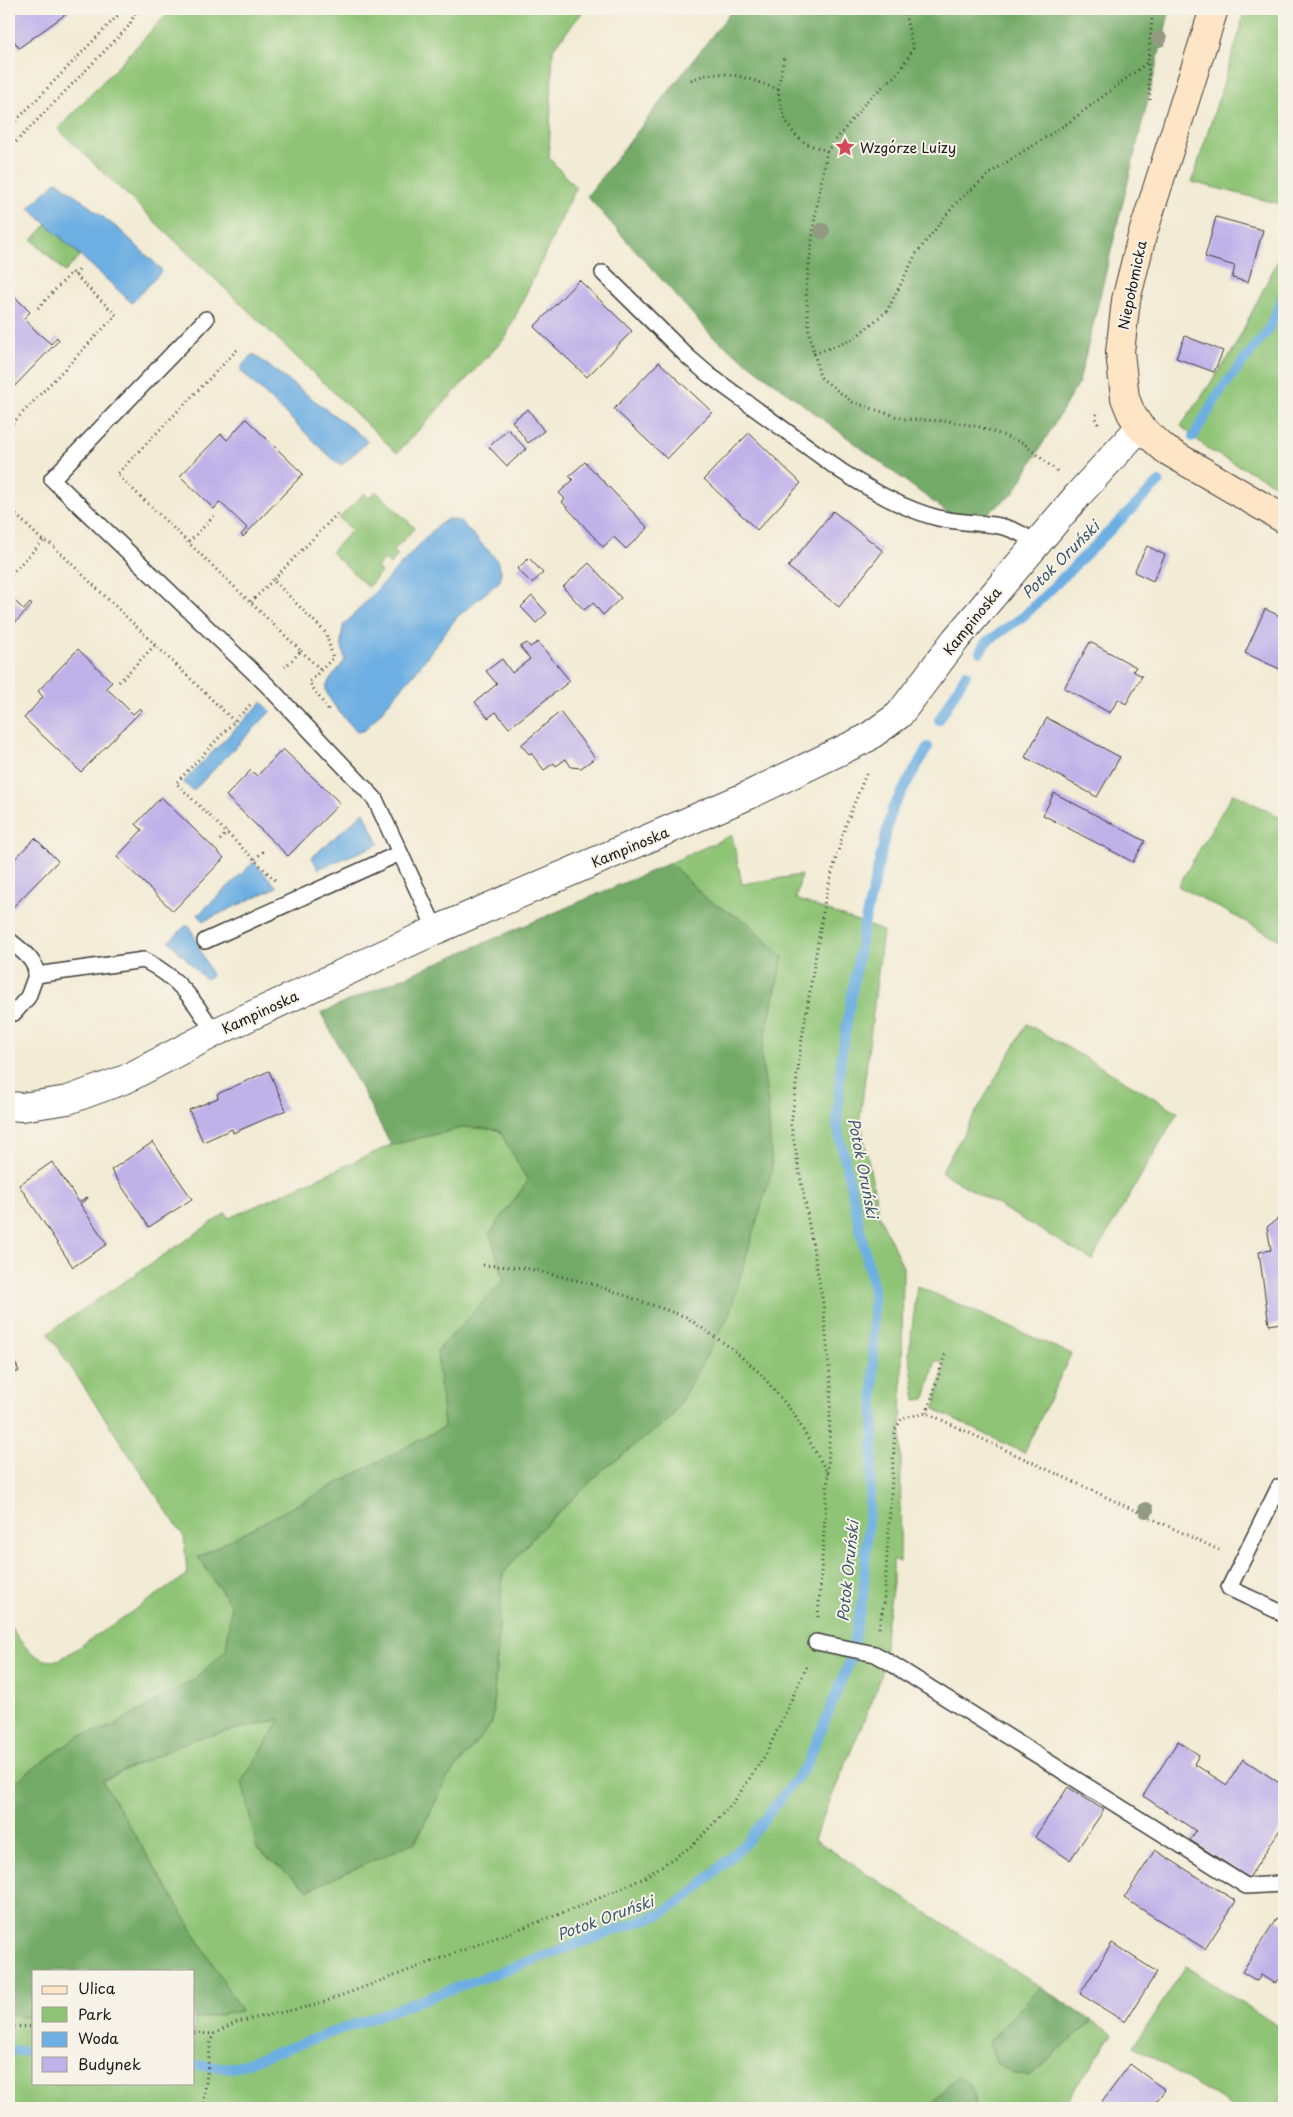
<svg xmlns="http://www.w3.org/2000/svg" width="1293" height="2117" viewBox="0 0 1293 2117" font-family="'Playpen Sans',sans-serif">
<style>
.green{fill:#8fc476;stroke:#567049}
.forest{fill:#73aa67;stroke:#486342}
.water{fill:#6dafe2;stroke:#44667f}
.lines{fill:none;stroke-linecap:round;stroke-linejoin:round}
.stream{stroke:#6dafe2;stroke-width:10}
.building{fill:#bfb2e9}
.service-casing{stroke:#3c3b38;stroke-width:18}
.tertiary-casing{stroke:#3c3b38;stroke-width:30}
.secondary-casing{stroke:#3c3b38;stroke-width:30}
.path{stroke:#3c3b38;stroke-width:3;stroke-dasharray:1 4;stroke-linecap:butt}
.service{stroke:#fff;stroke-width:15}
.tertiary{stroke:#fff;stroke-width:28}
.secondary{stroke:#fee5c5;stroke-width:28}
.tree{fill:#929a81}
.labels{text-anchor:middle;dominant-baseline:central;stroke-width:4;stroke-linejoin:round;paint-order:stroke}
.poi-label{font-size:14px;fill:#1c1c1c;stroke:#f7f3e8;text-anchor:start}
.street-label{font-size:14px;fill:#1c1c1c;stroke:#f7f3e8}
.water-label{font-size:15px;font-style:italic;fill:#3c576b;stroke:#f7f3e8}
</style>
<rect width="100%" height="100%" fill="#f7f3e8"/>
<filter id="ink" filterUnits="userSpaceOnUse"><feTurbulence type="fractalNoise" baseFrequency=".02" numOctaves="2"/><feDisplacementMap in="SourceGraphic" scale="10" xChannelSelector="R" yChannelSelector="G"/><feConvolveMatrix kernelMatrix="1 2 1 2 8 2 1 2 1" color-interpolation-filters="sRGB"/></filter>
<filter id="wash" filterUnits="userSpaceOnUse"><feTurbulence type="fractalNoise" baseFrequency=".0096" numOctaves="4" result="noise"/><feDisplacementMap in="SourceGraphic" scale="20" xChannelSelector="R" yChannelSelector="G"/><feGaussianBlur stdDeviation="1.12" result="paint"/><feColorMatrix in="noise" values="0 0 0 0 0 0 0 0 0 0 0 0 0 0 0 0 0 1.4 0 .05"/><feComposite in="paint" operator="in"/></filter>
<g filter="url(#wash)">
<rect width="100%" height="100%" fill="#f2ebd5"/>
<g class="green">
<polygon points="172,9 585,9 553,49 549,158 576,188 507,334 508,335 397,453 58,129"/>
<polygon points="1244,9 1284,9 1284,205 1192,182 1240,31"/>
<polygon points="47,224 80,256 65,272 32,240"/>
<polygon points="1284,248 1284,489 1209,450 1181,426 1232,352"/>
<polygon points="376,491 415,528 393,551 398,555 390,565 384,559 377,567 381,572 368,587 331,552 352,530 339,518 364,493 369,498"/>
<polygon points="1233,793 1284,819 1284,942 1178,886"/>
<polygon points="732,835 742,884 801,875 796,899 883,931 860,1119 879,1215 903,1267 900,1562 893,1559 893,1584 886,1627 884,1659 877,1689 814,1839 1040,1987 989,2042 1029,2076 1092,2021 1113,2034 1061,2108 975,2108 975,2097 957,2076 928,2108 9,2108 9,2014 34,2018 34,2083 194,2083 194,2019 241,2011 102,1781 194,1739 282,1719 242,1781 415,1843 447,1779 492,1723 503,1574 536,1534 605,1468 671,1418 729,1315 768,1105 761,1053 783,957 747,922 709,901 670,863"/>
<polygon points="1027,1024 1178,1112 1092,1260 941,1172"/>
<path d="M 466,1127 L 499,1130 L 528,1181 L 490,1233 L 504,1280 L 437,1351 L 444,1427 L 198,1557 L 231,1606 L 227,1650 L 194,1680 L 111,1727 L 79,1736 L 9,1786 L 9,1624 C 18,1638 28,1654 45,1660 C 50,1661 56,1660 61,1659 L 187,1575 L 184,1537 L 48,1333 L 226,1213 L 229,1218 L 391,1145 Z"/>
<polygon points="917,1286 1071,1354 1024,1453 934,1409 945,1364 936,1360 925,1399 916,1400 909,1354"/>
<polygon points="1186,1966 1284,2030 1284,2108 1235,2108 1134,2046"/>
</g>
<g class="forest">
<polygon points="733,9 797,9 804,13 813,9 1170,9 1079,382 1013,494 968,528 712,336 587,196"/>
<polygon points="670,863 709,901 747,922 783,957 761,1053 768,1105 772,1170 729,1315 671,1418 605,1468 536,1534 503,1574 492,1723 447,1779 415,1842 308,1890 257,1849 242,1781 281,1719 194,1739 102,1780 241,2011 194,2019 194,1971 34,1971 34,2018 9,2014 9,1786 79,1736 111,1727 194,1680 226,1650 231,1606 198,1557 444,1427 437,1351 504,1280 490,1233 528,1181 499,1130 466,1127 391,1145 321,1013"/>
<polygon points="1040,1987 1092,2021 1029,2076 1014,2074 997,2064 989,2042"/>
<path d="M 957,2076 C 972,2085 976,2091 975,2108 L 928,2108 Z"/>
</g>
<g class="water">
<polygon points="57,181 121,231 161,269 161,272 132,303 29,208"/>
<polygon points="253,354 368,441 342,465 335,461 241,371 243,364"/>
<path d="M 448,519 L 460,521 L 497,560 L 501,571 L 500,581 L 457,617 L 413,675 L 365,730 L 358,732 C 350,725 324,697 326,687 C 329,678 340,668 345,660 L 341,642 L 343,626 L 437,526 Z"/>
<polygon points="262,702 271,711 193,791 183,782"/>
<polygon points="364,812 379,844 318,869 312,857"/>
<polygon points="254,862 277,887 204,921 198,915"/>
<polygon points="187,925 190,927 212,976 205,979 169,941"/>
</g>
<g class="lines">
<g class="stream">
<polyline points="1193,437 1221,390 1268,330 1284,294"/>
<polyline points="980,652 985,643 1024,616 1159,482"/>
<polyline points="939,720 966,674"/>
<polyline points="9,2050 34,2052"/>
<polyline points="194,2065 233,2068 661,1914 690,1895 747,1842 807,1764 849,1663 863,1596 874,1437 873,1287 837,1125 841,1058 863,929 892,809 928,747"/>
</g>
</g>
<g id="blocks">
<g class="building">
<polygon points="9,9 68,9 70,11 19,48 12,38 9,41"/>
<polygon points="1216,217 1263,230 1248,282 1232,278 1235,266 1205,257"/>
<polygon points="579,280 632,331 587,377 534,327"/>
<polygon points="9,291 30,312 24,318 36,331 51,344 57,337 59,340 9,392"/>
<polygon points="1185,336 1223,351 1214,372 1176,358"/>
<polygon points="659,362 712,412 667,459 614,409"/>
<polygon points="528,409 544,431 528,443 512,421"/>
<polygon points="246,419 303,474 243,537 241,535 247,528 220,502 214,509 180,476 221,434 227,440"/>
<polygon points="508,429 526,449 507,466 489,447"/>
<polygon points="749,433 801,483 757,530 704,479"/>
<polygon points="585,462 648,528 626,549 614,537 603,547 562,502 565,499 559,493 573,480 569,476"/>
<polygon points="833,511 883,551 839,607 788,567"/>
<polygon points="1147,546 1165,555 1153,581 1134,572"/>
<polygon points="529,558 543,573 532,583 517,569"/>
<polygon points="589,563 621,598 603,615 593,603 584,610 563,587"/>
<polygon points="9,595 24,610 30,603 32,605 9,629"/>
<polygon points="532,596 547,613 536,623 521,607"/>
<polygon points="1265,609 1284,618 1284,671 1245,653"/>
<polygon points="538,642 570,681 509,728 496,712 488,718 475,702 497,684 486,671 502,659 512,673 530,659 520,647 527,643 530,647"/>
<polygon points="1090,642 1136,667 1133,671 1142,676 1126,704 1118,699 1110,713 1064,688"/>
<polygon points="78,649 112,682 106,688 119,700 133,714 140,708 142,710 81,772 24,718 43,697 38,691"/>
<polygon points="560,712 595,758 581,768 571,767 566,759 556,766 554,763 544,770 531,753 529,754 521,745"/>
<polygon points="1047,718 1120,757 1097,797 1025,757"/>
<polygon points="283,749 340,803 288,856 226,796 251,770 257,776"/>
<polygon points="1054,793 1145,841 1133,862 1043,815"/>
<polygon points="161,797 224,858 173,911 117,857 142,830 136,824"/>
<polygon points="35,838 58,861 9,911 9,865"/>
<polygon points="269,1071 286,1110 233,1133 232,1129 203,1142 189,1110 218,1098 217,1094"/>
<polygon points="153,1142 192,1199 149,1227 111,1170"/>
<polygon points="52,1162 79,1202 87,1197 88,1198 80,1204 107,1244 73,1267 19,1185"/>
<polygon points="1284,1214 1284,1335 1283,1335 1281,1323 1269,1325 1259,1252 1271,1250 1267,1227"/>
<polygon points="9,1350 19,1371 9,1376"/>
<polygon points="1178,1741 1199,1755 1194,1764 1227,1785 1243,1759 1284,1786 1284,1823 1249,1878 1190,1840 1196,1831 1143,1796"/>
<polygon points="1068,1787 1104,1810 1070,1860 1035,1837"/>
<polygon points="1155,1850 1236,1901 1205,1949 1124,1898"/>
<polygon points="1276,1919 1284,1924 1284,1971 1275,1984 1261,1975 1257,1981 1242,1972"/>
<polygon points="1112,1943 1157,1972 1125,2022 1080,1994"/>
<polygon points="1130,2064 1165,2090 1151,2108 1105,2108 1100,2105"/>
</g>
</g>
</g>
<g filter="url(#ink)">
<use href="#blocks" fill-opacity="0" stroke="#3c3b38" stroke-width="1"/>
<g class="lines">
<defs>
<g id="service">
<path d="M 603,273 L 687,356 L 709,375 L 841,471 C 871,490 903,509 938,518 C 975,527 1004,517 1036,544"/>
<polyline points="206,319 52,479 268,686 375,799 436,930"/>
<path d="M 9,940 C 19,949 37,960 36,975 L 144,960 C 179,978 195,1001 214,1033"/>
<polyline points="205,941 400,853"/>
<polyline points="9,1013 14,1013 28,997 36,975"/>
<polyline points="1284,1487 1279,1487 1229,1588 1284,1614"/>
<polyline points="816,1642 875,1654 884,1659 1246,1886 1284,1884"/>
</g>
<polyline id="tertiary" points="9,1106 22,1107 68,1100 126,1079 214,1033 436,930 749,795 867,738 899,715 956,639 1078,495 1140,427"/>
<polyline id="secondary" points="1214,9 1142,236 1126,300 1120,352 1125,398 1131,413 1140,427 1166,450 1284,519"/>
</defs>
<use href="#service" class="service-casing"/>
<use href="#tertiary" class="tertiary-casing"/>
<use href="#secondary" class="secondary-casing"/>
<g class="path">
<polyline points="904,9 913,48 900,71 867,101 827,151 815,216 806,291 809,332 820,377 852,402 904,419 948,421 980,427 1023,443 1058,472"/>
<path d="M 691,80 C 723,66 747,79 778,89 C 780,108 787,131 804,142 C 811,146 820,148 827,151"/>
<polyline points="778,89 784,57"/>
<polyline points="1150,100 1148,62 1153,9"/>
<polyline points="9,128 124,9"/>
<polyline points="9,149 129,26 137,9"/>
<polyline points="75,275 80,269"/>
<polyline points="237,350 117,474 301,651 285,667"/>
<polyline points="814,354 853,339 887,311 916,254 956,203 993,171 1068,123 1148,62"/>
<polyline points="1097,414 1095,418 1099,426"/>
<polyline points="9,427 116,315 72,272 38,308"/>
<polyline points="9,508 43,541 50,543 234,721"/>
<polyline points="189,542 215,515"/>
<polyline points="11,574 43,541"/>
<polyline points="251,602 273,580"/>
<polyline points="301,651 321,670"/>
<polyline points="119,682 155,645"/>
<polyline points="250,705 176,783 276,881"/>
<polyline points="328,710 309,682 333,658 326,633 273,580 337,514"/>
<polyline points="220,840 228,832"/>
<polyline points="255,859 266,849"/>
<polyline points="483,1265 525,1268 592,1284 686,1317 731,1348 760,1373 794,1414 828,1474"/>
<polyline points="927,1413 946,1351"/>
<polyline points="818,1617 828,1475 831,1387 823,1303 791,1125 802,1038 826,894 846,824 866,774"/>
<polyline points="879,1628 884,1603 895,1430 902,1418 927,1413 1219,1550"/>
<polyline points="9,2026 34,2027"/>
<polyline points="194,2033 214,2034"/>
<polyline points="203,2108 211,2040 214,2034 237,2022 316,2005 581,1906 642,1879 692,1846 733,1803 766,1754 808,1664"/>
</g>
<use href="#service" class="service"/>
<use href="#tertiary" class="tertiary"/>
<use href="#secondary" class="secondary"/>
</g>
<g class="tree">
<circle cx="1159" cy="39" r="8"/>
<circle cx="822" cy="231" r="8"/>
<circle cx="1146" cy="1510" r="8"/>
</g>
</g>
<defs>
<symbol id="sight-bare" viewBox="-9 -9 18 18"><path d="M0-6L1.8-2.2L6-1.7L2.9 1.2L3.7 5.4L0 3.3L-3.7 5.4L-2.9 1.2L-6-1.7L-1.8-2.2Z" fill="#d1495b" stroke="#f7f3e8" stroke-width="2.5" paint-order="stroke"/></symbol>
</defs>
<g fill-rule="evenodd">
<use href="#sight-bare" x="831" y="133" width="28" height="28"/>
</g>
<g class="labels">
<g class="poi-label">
<text x="860" y="147">Wzgórze Luizy</text>
</g>
<g class="street-label">
<text transform="translate(1132 285) rotate(-78)">Niepołomicka</text>
<text transform="translate(972 621) rotate(-51)">Kampinoska</text>
<text transform="translate(630 847) rotate(-23)">Kampinoska</text>
<text transform="translate(260 1012) rotate(-25)">Kampinoska</text>
</g>
<g class="water-label">
<text transform="translate(1060 559) rotate(-45)">Potok Oruński</text>
<text transform="translate(864 1168) rotate(79)">Potok Oruński</text>
<text transform="translate(847 1571) rotate(-84)">Potok Oruński</text>
<text transform="translate(605 1917) rotate(-20)">Potok Oruński</text>
</g>
</g>
<rect width="1293" height="2117" fill="none" stroke="#f7f3e8" stroke-width="30"/>
<rect x="32" y="1970" width="162" height="115" fill="#f7f3e8" stroke="#9f9d96"/>
<rect x="42" y="1986" width="25" height="8" fill="#fee5c5" stroke="#9f9d96"/>
<text x="78" y="1994" font-size="15" fill="#1c1c1c">Ulica</text>
<rect x="42" y="2007" width="25" height="15" fill="#8fc476" stroke="#9f9d96"/>
<text x="78" y="2020" font-size="15" fill="#1c1c1c">Park</text>
<rect x="42" y="2032" width="25" height="15" fill="#6dafe2" stroke="#9f9d96"/>
<text x="78" y="2044" font-size="15" fill="#1c1c1c">Woda</text>
<rect x="42" y="2057" width="25" height="15" fill="#bfb2e9" stroke="#9f9d96"/>
<text x="78" y="2070" font-size="15" fill="#1c1c1c">Budynek</text>
</svg>
